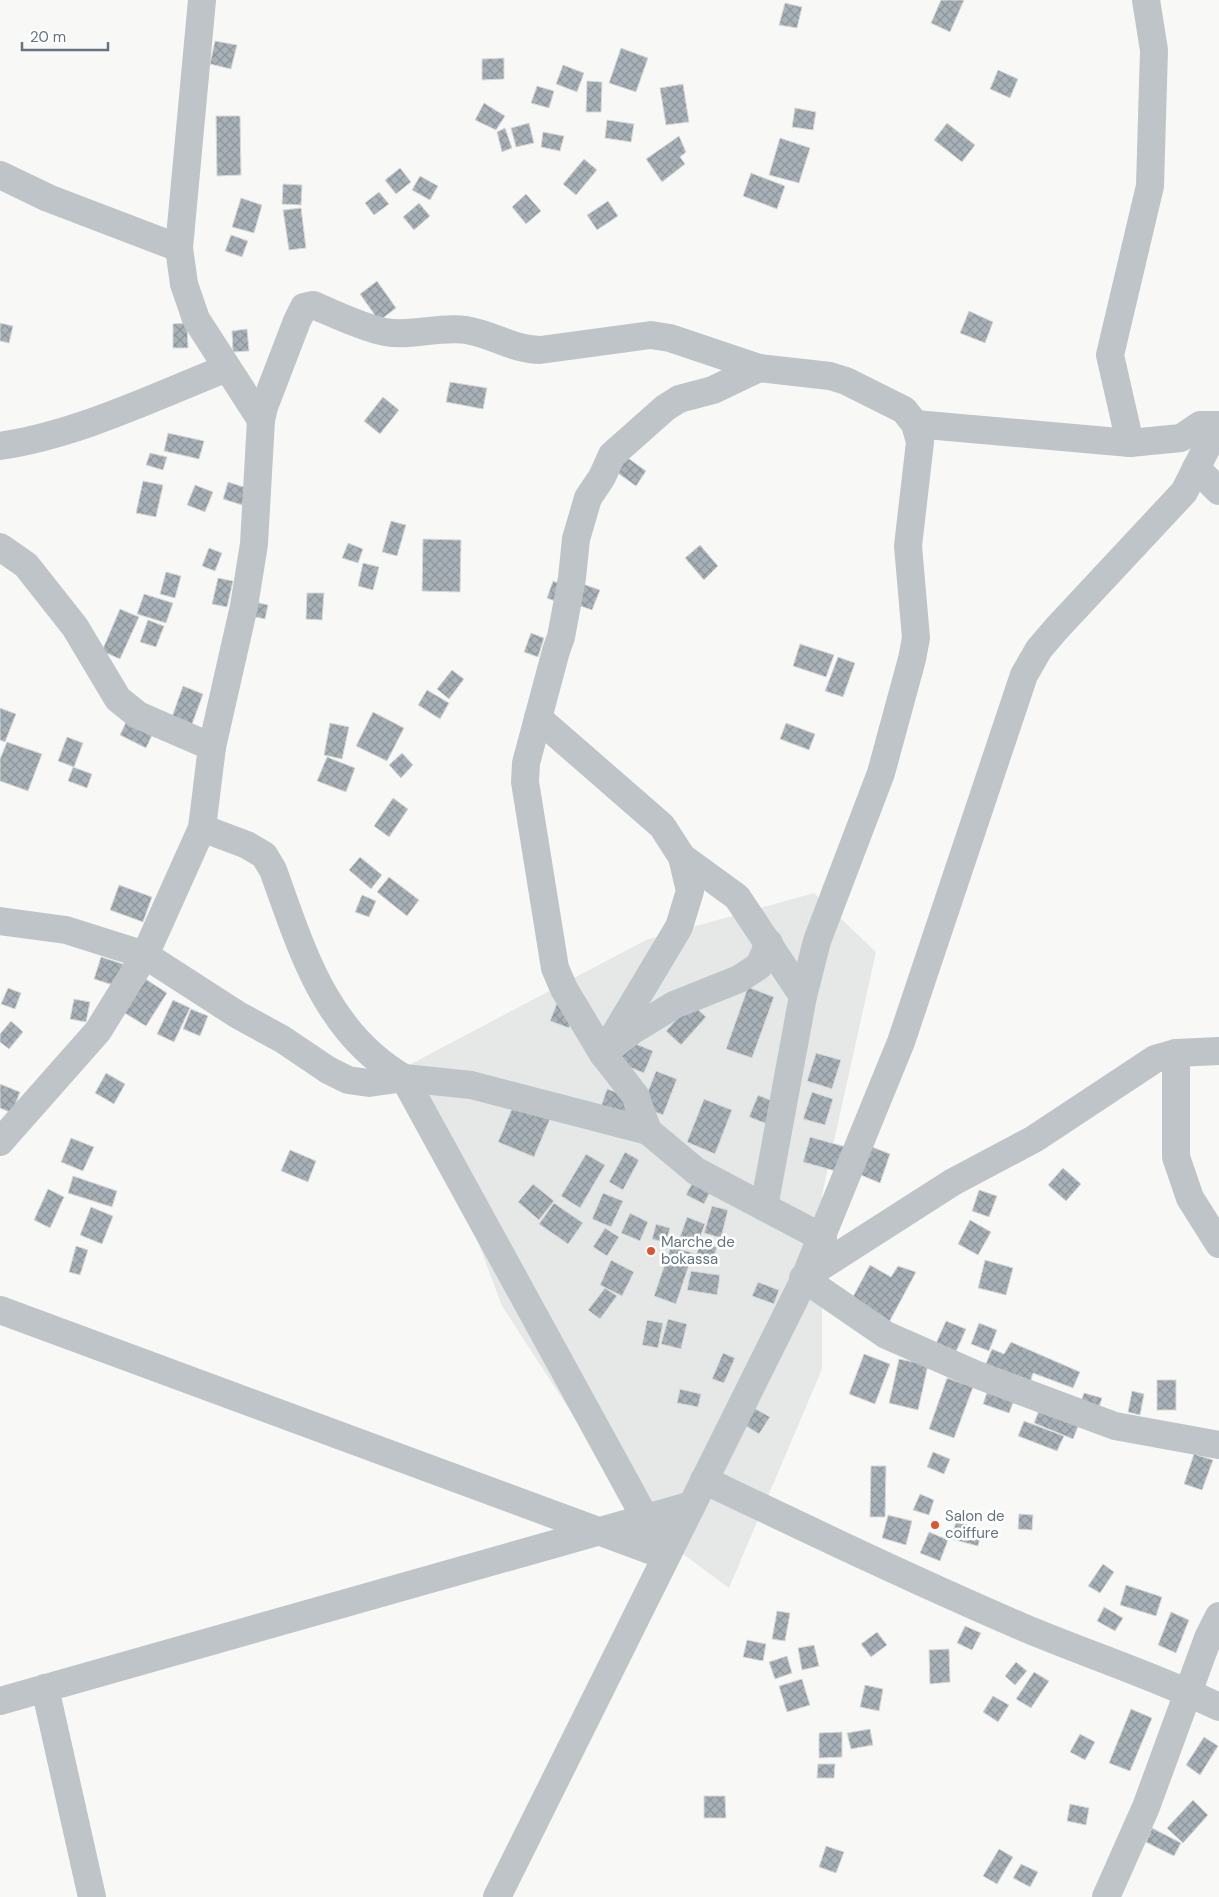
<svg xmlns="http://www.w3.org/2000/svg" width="1219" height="1897" viewBox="0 0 1219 1897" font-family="'DM Sans',sans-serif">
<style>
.built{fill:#e6e7e7}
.building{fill:url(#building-cross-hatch);stroke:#dadad8}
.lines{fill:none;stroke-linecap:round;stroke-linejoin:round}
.minor{stroke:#bfc4c8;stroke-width:28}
.poi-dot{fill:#de5430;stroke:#fff;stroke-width:2}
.labels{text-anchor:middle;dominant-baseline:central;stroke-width:5;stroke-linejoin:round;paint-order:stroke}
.poi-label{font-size:15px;fill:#647480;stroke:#fff;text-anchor:start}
</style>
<defs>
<pattern id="building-cross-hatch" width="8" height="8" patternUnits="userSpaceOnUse" patternTransform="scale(1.25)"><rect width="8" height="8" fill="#a8b1b7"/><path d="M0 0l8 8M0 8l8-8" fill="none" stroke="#8c959a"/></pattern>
</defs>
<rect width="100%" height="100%" fill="#f8f8f6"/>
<polygon class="built" points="814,893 876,952 822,1195 822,1369 729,1588 645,1526 502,1306 411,1064 646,940"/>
<g class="building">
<polygon points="941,0 964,0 950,32 931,23"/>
<polygon points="785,3 802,7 797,28 779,25"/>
<polygon points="215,41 237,45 231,69 210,64"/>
<polygon points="621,48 648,58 636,92 609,83"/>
<polygon points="504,58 504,79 482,80 482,59"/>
<polygon points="563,65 584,73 577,92 556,84"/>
<polygon points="998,70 1018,79 1010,98 990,89"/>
<polygon points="587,81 602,82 601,112 586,112"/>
<polygon points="683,84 689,122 666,125 660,88"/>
<polygon points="537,86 554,91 549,108 531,103"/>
<polygon points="484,103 505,116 496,130 475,120"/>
<polygon points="795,108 816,112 813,130 792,127"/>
<polygon points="216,116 240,116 241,175 217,176"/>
<polygon points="607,120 634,124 631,142 605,138"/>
<polygon points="529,123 534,143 516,147 511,128"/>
<polygon points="947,123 975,145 962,162 934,140"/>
<polygon points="505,128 512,148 502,152 497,132"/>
<polygon points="543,132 564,136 560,151 541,147"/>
<polygon points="679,136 686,152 680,157 685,164 662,182 646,159"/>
<polygon points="780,138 810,148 799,183 769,175"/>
<polygon points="584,159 597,170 576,195 563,184"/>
<polygon points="400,168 411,182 396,194 385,180"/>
<polygon points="751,173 785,186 777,209 743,196"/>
<polygon points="420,176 438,186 430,200 412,190"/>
<polygon points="283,184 302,185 301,205 282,204"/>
<polygon points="379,192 389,204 374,215 365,203"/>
<polygon points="526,194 541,211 526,224 512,207"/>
<polygon points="241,198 262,205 254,233 232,227"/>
<polygon points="608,201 618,216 597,230 587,215"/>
<polygon points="419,203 430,216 414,230 403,217"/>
<polygon points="301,208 306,248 289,250 283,210"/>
<polygon points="231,235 248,241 242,257 225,251"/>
<polygon points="377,281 396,308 379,321 360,294"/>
<polygon points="969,311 993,322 985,343 960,333"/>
<polygon points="0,323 13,326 9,343 0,341"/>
<polygon points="187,323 188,348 173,348 173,324"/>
<polygon points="247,329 249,351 233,352 232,331"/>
<polygon points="450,382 487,388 483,409 446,402"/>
<polygon points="383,397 399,410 380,434 364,421"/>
<polygon points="168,433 204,441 199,459 164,451"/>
<polygon points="150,453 167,457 163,470 146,465"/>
<polygon points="625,456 646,471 636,486 615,471"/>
<polygon points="143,481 163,485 156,517 136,513"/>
<polygon points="228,482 247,488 242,505 223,499"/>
<polygon points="195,485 213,492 205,512 187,505"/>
<polygon points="391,521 406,525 397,556 382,552"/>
<polygon points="423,539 461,540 460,592 422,591"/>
<polygon points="348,543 363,549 358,563 342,558"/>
<polygon points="700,545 718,566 704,580 685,558"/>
<polygon points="209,548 222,553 215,571 202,566"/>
<polygon points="363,563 379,567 373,590 358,586"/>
<polygon points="166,572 181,576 175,598 160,594"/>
<polygon points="218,578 233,581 227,607 212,604"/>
<polygon points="553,581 567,586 560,603 547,598"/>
<polygon points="580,583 600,590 592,610 572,603"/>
<polygon points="307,593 324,593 322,620 306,619"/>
<polygon points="144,594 173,603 166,623 137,614"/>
<polygon points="251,601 268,605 265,619 247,615"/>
<polygon points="120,609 139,617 120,659 102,651"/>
<polygon points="148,620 164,626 156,647 140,642"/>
<polygon points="531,633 544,638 538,657 524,652"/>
<polygon points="800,644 834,655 826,677 793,666"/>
<polygon points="838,657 855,663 843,697 825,691"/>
<polygon points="452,670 464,679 449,699 437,689"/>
<polygon points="183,686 203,694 191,727 171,720"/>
<polygon points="427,690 449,703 440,719 418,705"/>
<polygon points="0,708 16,714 5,742 0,740"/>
<polygon points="373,712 404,728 387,761 356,746"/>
<polygon points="128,718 154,731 146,748 120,735"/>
<polygon points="330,723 349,727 342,759 324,755"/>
<polygon points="786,723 815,734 809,750 780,739"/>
<polygon points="67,737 83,743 74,767 58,761"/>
<polygon points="7,742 42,754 28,791 0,781 0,759"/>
<polygon points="402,753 413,765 401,778 389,765"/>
<polygon points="327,757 355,768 346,792 317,781"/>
<polygon points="73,767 92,774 87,788 68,781"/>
<polygon points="393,798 408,809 389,837 374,826"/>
<polygon points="360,857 382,875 371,889 349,870"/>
<polygon points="389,877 419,900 407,916 377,892"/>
<polygon points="119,885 152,897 143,922 110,910"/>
<polygon points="362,895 376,901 369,917 355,912"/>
<polygon points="101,957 123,964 116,986 94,979"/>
<polygon points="144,978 167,993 146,1026 123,1012"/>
<polygon points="748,987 774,997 752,1058 726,1049"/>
<polygon points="8,988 21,993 15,1009 1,1004"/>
<polygon points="74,999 90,1002 86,1022 70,1019"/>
<polygon points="173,1000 190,1008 174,1042 157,1034"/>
<polygon points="557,1003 576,1011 569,1028 550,1021"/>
<polygon points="691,1003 706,1017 681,1045 666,1031"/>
<polygon points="191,1009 208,1016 200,1036 183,1029"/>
<polygon points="11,1021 23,1032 9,1049 0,1042 0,1034"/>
<polygon points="624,1039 653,1051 644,1073 614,1061"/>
<polygon points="816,1053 841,1060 832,1089 807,1081"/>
<polygon points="656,1071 677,1079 663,1115 642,1107"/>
<polygon points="106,1073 125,1084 114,1104 95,1093"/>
<polygon points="0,1084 20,1092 12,1113 0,1108"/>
<polygon points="607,1089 633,1098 625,1121 599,1112"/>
<polygon points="812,1092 833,1099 825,1125 803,1119"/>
<polygon points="758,1095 775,1102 767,1124 749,1117"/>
<polygon points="704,1099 732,1110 715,1154 687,1142"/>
<polygon points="514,1104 550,1119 534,1157 498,1142"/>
<polygon points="810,1137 846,1147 839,1172 803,1162"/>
<polygon points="71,1138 94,1147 83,1171 61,1162"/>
<polygon points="867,1145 890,1154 880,1183 856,1173"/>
<polygon points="290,1150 316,1161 308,1182 281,1171"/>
<polygon points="625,1152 639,1160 623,1190 609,1182"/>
<polygon points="586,1154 605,1165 580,1208 561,1196"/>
<polygon points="1063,1168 1081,1184 1066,1201 1048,1185"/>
<polygon points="73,1176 117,1191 112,1207 68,1193"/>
<polygon points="694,1179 712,1188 704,1204 686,1195"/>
<polygon points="533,1184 554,1201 539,1220 518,1202"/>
<polygon points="48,1189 64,1197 50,1228 34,1220"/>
<polygon points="979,1190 997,1196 989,1217 972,1211"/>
<polygon points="603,1193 623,1201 611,1227 592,1219"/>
<polygon points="554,1203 583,1223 568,1244 539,1224"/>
<polygon points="712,1206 728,1210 721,1238 704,1233"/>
<polygon points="91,1207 113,1216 102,1244 80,1235"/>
<polygon points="630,1213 648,1222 640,1241 621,1233"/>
<polygon points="687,1217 705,1224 698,1243 680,1237"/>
<polygon points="970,1220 991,1232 978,1255 958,1244"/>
<polygon points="656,1224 670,1228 666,1243 652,1239"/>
<polygon points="605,1228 619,1237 607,1256 593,1247"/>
<polygon points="700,1242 717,1247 712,1265 695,1260"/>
<polygon points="76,1246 88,1250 80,1275 69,1272"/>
<polygon points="671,1246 693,1253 676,1304 654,1296"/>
<polygon points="611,1260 634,1272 622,1296 600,1285"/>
<polygon points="985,1260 1013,1268 1006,1295 978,1288"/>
<polygon points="870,1265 891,1277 898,1266 916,1272 887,1326 848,1306"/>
<polygon points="691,1271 720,1275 717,1295 687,1290"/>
<polygon points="758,1282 779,1290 774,1304 752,1296"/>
<polygon points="605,1288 617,1296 600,1319 588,1310"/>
<polygon points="668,1319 687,1324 681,1349 661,1344"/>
<polygon points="647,1320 663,1323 658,1348 642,1345"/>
<polygon points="946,1321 966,1329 954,1356 934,1348"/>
<polygon points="979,1323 997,1330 989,1351 971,1344"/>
<polygon points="1011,1342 1080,1372 1073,1388 1033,1373 1029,1386 983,1371 992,1349 1004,1354"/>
<polygon points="723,1353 735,1358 724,1383 712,1379"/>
<polygon points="864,1354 890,1364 875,1404 849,1394"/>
<polygon points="899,1359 928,1365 918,1410 889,1403"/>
<polygon points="947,1378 973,1387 954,1438 929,1429"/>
<rect x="1157" y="1380" width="19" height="30"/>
<polygon points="990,1384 1017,1393 1009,1413 983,1404"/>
<polygon points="680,1389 701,1394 698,1407 677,1403"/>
<polygon points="1132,1391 1144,1394 1140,1415 1128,1412"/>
<polygon points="1084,1393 1102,1398 1096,1416 1078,1410"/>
<polygon points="1042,1403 1081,1419 1073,1439 1034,1423"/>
<polygon points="754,1408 770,1417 759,1434 743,1424"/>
<polygon points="1024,1421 1064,1436 1057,1451 1018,1436"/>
<polygon points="933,1452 950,1459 944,1474 927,1467"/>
<polygon points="1194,1454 1213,1460 1202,1490 1184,1484"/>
<polygon points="871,1466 886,1466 885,1517 870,1517"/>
<polygon points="920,1494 934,1500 929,1515 913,1510"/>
<polygon points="1019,1514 1033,1515 1032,1530 1018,1529"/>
<polygon points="888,1515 912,1521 906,1545 882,1538"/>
<polygon points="956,1522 982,1529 978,1546 951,1539"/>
<polygon points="929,1532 948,1540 940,1561 920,1553"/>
<polygon points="1103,1564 1114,1572 1100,1593 1088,1586"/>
<polygon points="1126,1585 1162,1597 1156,1616 1120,1605"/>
<polygon points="1104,1607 1123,1618 1115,1631 1097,1621"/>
<polygon points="777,1611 790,1613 785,1641 772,1639"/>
<polygon points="1171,1612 1189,1620 1176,1653 1158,1645"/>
<polygon points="965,1626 981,1633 972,1650 957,1643"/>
<polygon points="877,1632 887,1645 871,1657 861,1644"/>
<polygon points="747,1640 766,1644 763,1661 743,1657"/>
<polygon points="814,1645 819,1666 802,1670 798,1648"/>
<polygon points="949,1649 950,1682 930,1684 929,1650"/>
<polygon points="787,1656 792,1673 775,1679 769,1662"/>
<polygon points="1016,1662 1027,1671 1015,1685 1005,1676"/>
<polygon points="1034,1672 1049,1681 1031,1708 1016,1699"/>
<polygon points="802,1679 810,1705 787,1712 779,1686"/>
<polygon points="865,1685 883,1689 879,1711 860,1707"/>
<polygon points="993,1696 1009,1705 998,1722 983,1712"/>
<polygon points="1131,1709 1152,1718 1130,1771 1109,1763"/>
<polygon points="870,1729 873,1745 851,1749 847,1733"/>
<polygon points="842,1732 842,1757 819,1758 819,1733"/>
<polygon points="1080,1734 1095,1742 1085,1760 1070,1752"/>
<polygon points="1204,1737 1218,1746 1200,1775 1186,1765"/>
<polygon points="818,1764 835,1764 834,1778 817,1778"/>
<polygon points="704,1796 725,1796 726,1818 704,1818"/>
<polygon points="1193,1800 1208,1815 1183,1843 1167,1828"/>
<polygon points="1070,1804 1089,1808 1086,1825 1067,1821"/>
<polygon points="1152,1828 1181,1843 1174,1856 1146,1842"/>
<polygon points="826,1846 844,1852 836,1873 819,1867"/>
<polygon points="999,1849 1013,1857 997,1884 983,1876"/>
<polygon points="1021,1864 1038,1872 1030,1887 1013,1878"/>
</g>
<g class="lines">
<g class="minor">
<polyline points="202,0 179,248 184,284 196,319 261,420"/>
<polyline points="0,175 48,198 179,248"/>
<polyline points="759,368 713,390 679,399 665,408 612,455 602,477 588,498 576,539 572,578 561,637 556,651 526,763 525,782 555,968 564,989 603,1054 635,1095 648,1131 696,1171 823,1238"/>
<polyline points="915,424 1130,443 1181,438 1200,425 1219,425"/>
<polyline points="1130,443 1110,355 1150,186 1154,50 1146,0"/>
<path d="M 0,446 C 79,434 154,397 227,368"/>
<polyline points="1196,468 1219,491"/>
<polyline points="0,547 26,565 75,627 118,699 138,715 212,747"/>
<polyline points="538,718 662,826 682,857 690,891 679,927 603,1054"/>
<path d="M 202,828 L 247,845 L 264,855 L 273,870 C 302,950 325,1032 404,1078 L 666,1556"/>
<polyline points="682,857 737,897 803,996"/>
<polyline points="0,921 66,930 145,955 238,1015 282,1039 328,1070 348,1080 369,1083 404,1078 471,1085 648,1131"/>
<polyline points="612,1046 633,1030 674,1005 739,979 759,966 769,943"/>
<polyline points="1219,1051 1176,1053 1155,1059 1034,1139 953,1182 803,1278 886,1335 975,1374 1115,1426 1219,1445"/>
<polyline points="1176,1053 1176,1157 1190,1198 1219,1244"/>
<path d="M 0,1142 L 98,1031 L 145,955 L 202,828 L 212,747 L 244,606 L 254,544 L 261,420 L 264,407 L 297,321 L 304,307 L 313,305 C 335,314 363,328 385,332 C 412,337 439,326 466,330 C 492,334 514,350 540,350 L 651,335 L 670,338 L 759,368 L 830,376 L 846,381 L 904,410 L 915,424 L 920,442 L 908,546 L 916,638 L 912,659 L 881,773 L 817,941 L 803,996 L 764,1207"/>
<polyline points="0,1310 666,1556"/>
<path d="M 704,1480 C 809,1530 913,1580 1020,1626 C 1086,1654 1155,1676 1219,1707"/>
<polyline points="45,1688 92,1897"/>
<polyline points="0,1701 692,1505"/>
<polyline points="497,1897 803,1282 901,1042 1024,675 1039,649 1057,628 1184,492 1209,443 1219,431"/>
<polyline points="1106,1897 1146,1807 1208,1638 1219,1616"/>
</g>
</g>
<g class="poi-dot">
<circle cx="651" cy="1251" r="5"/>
<circle cx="935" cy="1525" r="5"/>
</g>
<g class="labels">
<g class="poi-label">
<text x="661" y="1242">Marche de<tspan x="661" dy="17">bokassa</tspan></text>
<text x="945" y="1516">Salon de<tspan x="945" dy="17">coiffure</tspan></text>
</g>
</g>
<path d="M22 42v8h86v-8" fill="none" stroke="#647480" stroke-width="2.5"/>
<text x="30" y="42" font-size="15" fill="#647480" stroke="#ffffff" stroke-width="4" paint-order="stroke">20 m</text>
</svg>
